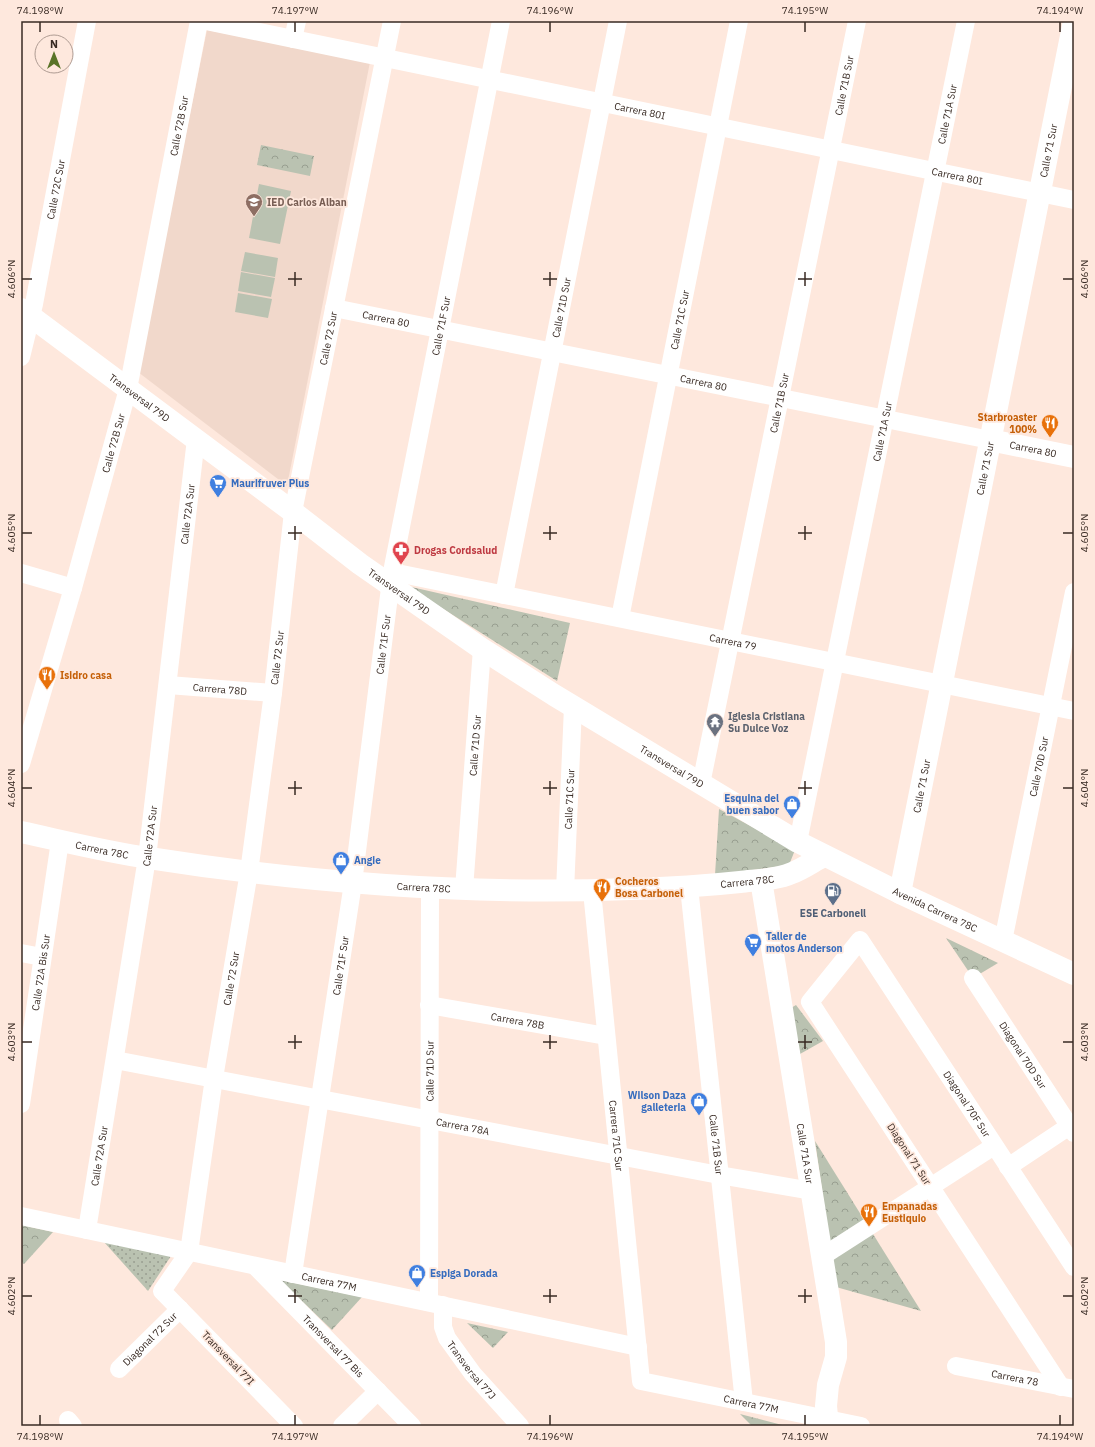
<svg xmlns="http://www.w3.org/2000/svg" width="1095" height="1447" viewBox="0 0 1095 1447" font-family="'IBM Plex Sans',sans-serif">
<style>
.built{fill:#f1d8cb}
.grass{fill:url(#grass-dots)}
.park{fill:url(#park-crowns)}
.pitch{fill:#bac2b1}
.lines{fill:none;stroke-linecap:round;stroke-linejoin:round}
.minor{stroke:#fff;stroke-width:18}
.tertiary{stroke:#fff;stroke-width:22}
.secondary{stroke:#fff;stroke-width:22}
.ticks{fill:none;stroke:#382a23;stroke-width:1.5}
.labels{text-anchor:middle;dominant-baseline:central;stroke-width:3.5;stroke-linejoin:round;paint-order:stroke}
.street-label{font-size:10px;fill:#382a23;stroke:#fee8dd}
.education-label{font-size:10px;font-weight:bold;fill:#785e54;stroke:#fee8dd;text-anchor:start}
.food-label{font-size:10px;font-weight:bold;fill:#c56008;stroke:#fee8dd;text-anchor:start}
.shop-label{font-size:10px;font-weight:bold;fill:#366cbe;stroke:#fee8dd;text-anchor:start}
.health-label{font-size:10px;font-weight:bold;fill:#be3a42;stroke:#fee8dd;text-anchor:start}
.worship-label{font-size:10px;font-weight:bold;fill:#5b616d;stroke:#fee8dd;text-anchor:start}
.service-label{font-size:10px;font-weight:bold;fill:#4e5e75;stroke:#fee8dd}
.neatline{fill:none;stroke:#382a23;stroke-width:1.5}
.ticks-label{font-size:10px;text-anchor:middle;fill:#382a23}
</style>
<defs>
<pattern id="grass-dots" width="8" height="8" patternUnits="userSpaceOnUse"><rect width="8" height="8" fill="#bac2b1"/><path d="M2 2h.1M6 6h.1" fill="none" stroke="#989e90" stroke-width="1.8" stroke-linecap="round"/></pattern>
<pattern id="park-crowns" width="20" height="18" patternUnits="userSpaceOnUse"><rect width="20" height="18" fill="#bac2b1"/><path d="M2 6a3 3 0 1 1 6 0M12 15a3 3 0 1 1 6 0" fill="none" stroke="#989e90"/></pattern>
</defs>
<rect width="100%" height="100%" fill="#fee8dd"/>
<polygon class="built" points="207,30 370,62 287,486 138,372"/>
<polygon class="grass" points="104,1242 171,1256 148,1291"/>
<g class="park">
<polygon points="261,145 314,156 310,176 257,165"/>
<polygon points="407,586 570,623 557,681"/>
<polygon points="719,809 795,850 789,865 715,875"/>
<polygon points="946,938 998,963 973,978"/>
<polygon points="796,1005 823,1041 800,1054 791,1008"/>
<polygon points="815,1141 921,1311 836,1287"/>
<polygon points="21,1225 53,1232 24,1264 21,1261"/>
<polygon points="280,1280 362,1297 332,1330"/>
<polygon points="467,1323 508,1332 493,1348"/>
<polygon points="740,1414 786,1426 752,1426"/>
</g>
<g class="pitch">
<polygon points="259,184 291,191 280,244 249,238"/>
<polygon points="245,252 278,258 275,277 241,271"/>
<polygon points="241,272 275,278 271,297 238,291"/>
<polygon points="238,293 272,299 268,318 235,312"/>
</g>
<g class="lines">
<g class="minor">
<path id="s1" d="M 206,21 L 1074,200"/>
<polyline points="293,39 297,21"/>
<path id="s2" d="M 334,308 L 990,440"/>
<path id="s3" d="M 21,357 L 34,304 L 87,21"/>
<path id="s4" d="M 392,572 L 1074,711"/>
<polyline points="21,573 73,588"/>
<path id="s5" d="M 504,595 L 618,21"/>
<path id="s6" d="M 620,618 L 739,21"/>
<path id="s7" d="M 168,685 L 273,693"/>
<path id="s8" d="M 21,764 L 73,588 L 128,389 L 199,21"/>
<path id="s9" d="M 701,784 L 857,21"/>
<path id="s10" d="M 798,842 L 966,21"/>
<path id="s11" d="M 689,887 L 744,1402"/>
<path id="s12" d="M 464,889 L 482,649"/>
<path id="s13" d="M 565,891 L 573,707"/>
<path id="s14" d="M 592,891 L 641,1381 L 861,1426"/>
<path id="s15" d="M 1003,941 L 1074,592"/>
<polyline points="21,953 42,957"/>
<path id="s16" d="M 973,978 L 1074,1133"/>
<path id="s17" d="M 429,1005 L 606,1036"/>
<path id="s18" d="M 115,1060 L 719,1175 L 812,1191"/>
<path id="s19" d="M 21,1104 L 60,841"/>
<polyline points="1008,1167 1074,1123"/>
<path id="s20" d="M 21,1216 L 638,1347"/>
<path id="s21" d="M 87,1230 L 147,858 L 196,439"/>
<polyline points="823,1256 994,1146"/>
<path id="s22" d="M 255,1266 L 412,1426"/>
<path id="s23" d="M 293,1274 L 353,883 L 392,572 L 501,21"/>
<path id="s24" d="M 429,1302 L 430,889"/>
<path id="s25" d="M 443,1305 L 443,1327 L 447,1338 L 473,1374 L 520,1426"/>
<path id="s26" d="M 956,1366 L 1074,1389"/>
<path id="s27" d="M 119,1369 L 180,1309"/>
<path id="s28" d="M 1061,1387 L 810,1002 L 860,940 L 1074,1267"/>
<polyline points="68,1420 73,1426"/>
<path id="s29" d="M 294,1426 L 162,1291 L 189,1252 L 214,1078 L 249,872 L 273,693 L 293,512 L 392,21"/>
<polyline points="342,1426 378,1391"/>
</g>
<g class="tertiary">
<path id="s30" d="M 990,440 L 1074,457"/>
<path id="s31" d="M 21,832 C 63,841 106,852 149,858 C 308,883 469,895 630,889 C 667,888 703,886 740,882 C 757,880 776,880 792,873 C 803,869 814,861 824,856"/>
<path id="s32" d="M 761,880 L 836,1342 L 836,1357 L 828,1385 L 826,1406 L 828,1426"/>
<path id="s33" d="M 900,893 L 1074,21"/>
</g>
<path class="secondary" id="s34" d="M 21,309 L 293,512 L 360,564 L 482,649 L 554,695 L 798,842 L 900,893 L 1074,974"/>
</g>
<path class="ticks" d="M 40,22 L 40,32M 295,22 L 295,32M 550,22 L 550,32M 805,22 L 805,32M 1060,22 L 1060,32M 295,272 L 295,286M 550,272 L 550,286M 805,272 L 805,286M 22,279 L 32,279M 288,279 L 302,279M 543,279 L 557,279M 798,279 L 812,279M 1063,279 L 1073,279M 295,526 L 295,540M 550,526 L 550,540M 805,526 L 805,540M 22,533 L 32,533M 288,533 L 302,533M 543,533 L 557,533M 798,533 L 812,533M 1063,533 L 1073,533M 295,781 L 295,795M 550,781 L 550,795M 805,781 L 805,795M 22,788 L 32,788M 288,788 L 302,788M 543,788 L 557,788M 798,788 L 812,788M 1063,788 L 1073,788M 295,1035 L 295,1049M 550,1035 L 550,1049M 805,1035 L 805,1049M 22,1042 L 32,1042M 288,1042 L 302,1042M 543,1042 L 557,1042M 798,1042 L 812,1042M 1063,1042 L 1073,1042M 295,1289 L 295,1303M 550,1289 L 550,1303M 805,1289 L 805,1303M 22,1296 L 32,1296M 288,1296 L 302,1296M 543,1296 L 557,1296M 798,1296 L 812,1296M 1063,1296 L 1073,1296M 40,1415 L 40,1425M 295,1415 L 295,1425M 550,1415 L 550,1425M 805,1415 L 805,1425M 1060,1415 L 1060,1425"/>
<defs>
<symbol id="school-pin" viewBox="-11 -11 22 30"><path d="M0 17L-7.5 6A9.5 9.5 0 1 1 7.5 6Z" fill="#8d6e63" stroke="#fee8dd"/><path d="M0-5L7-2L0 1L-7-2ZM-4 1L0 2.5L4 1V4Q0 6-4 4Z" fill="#fff"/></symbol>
<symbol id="restaurant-pin" viewBox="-11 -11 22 30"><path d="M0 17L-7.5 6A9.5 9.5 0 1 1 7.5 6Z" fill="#e8710a" stroke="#fee8dd"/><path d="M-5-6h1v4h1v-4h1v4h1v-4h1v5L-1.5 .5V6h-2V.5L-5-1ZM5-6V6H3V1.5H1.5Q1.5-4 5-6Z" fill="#fff"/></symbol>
<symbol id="supermarket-pin" viewBox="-11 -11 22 30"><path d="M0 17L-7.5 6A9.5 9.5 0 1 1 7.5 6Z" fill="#3f7fe0" stroke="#fee8dd"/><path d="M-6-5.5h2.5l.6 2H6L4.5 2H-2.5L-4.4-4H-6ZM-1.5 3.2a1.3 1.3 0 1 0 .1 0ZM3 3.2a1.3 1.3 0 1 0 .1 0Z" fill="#fff"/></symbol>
<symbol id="pharmacy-pin" viewBox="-11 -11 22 30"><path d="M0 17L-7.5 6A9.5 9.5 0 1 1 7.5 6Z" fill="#e0444e" stroke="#fee8dd"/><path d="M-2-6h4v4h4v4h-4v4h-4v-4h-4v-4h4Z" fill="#fff"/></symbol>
<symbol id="temple-pin" viewBox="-11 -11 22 30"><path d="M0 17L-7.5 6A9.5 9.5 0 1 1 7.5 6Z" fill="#6b7280" stroke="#fee8dd"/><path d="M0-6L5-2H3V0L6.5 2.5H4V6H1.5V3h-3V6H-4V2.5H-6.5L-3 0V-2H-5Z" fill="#fff"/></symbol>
<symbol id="shop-pin" viewBox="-11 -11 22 30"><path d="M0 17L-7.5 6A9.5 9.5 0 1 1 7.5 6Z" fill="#3f7fe0" stroke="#fee8dd"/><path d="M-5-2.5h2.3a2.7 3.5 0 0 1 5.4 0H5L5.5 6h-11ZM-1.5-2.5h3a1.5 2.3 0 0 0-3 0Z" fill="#fff"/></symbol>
<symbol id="fuel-pin" viewBox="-11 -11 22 30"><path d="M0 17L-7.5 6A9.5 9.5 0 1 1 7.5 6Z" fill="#5c6f8a" stroke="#fee8dd"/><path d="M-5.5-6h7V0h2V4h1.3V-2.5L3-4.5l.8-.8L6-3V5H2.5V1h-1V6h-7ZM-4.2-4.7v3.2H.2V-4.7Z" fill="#fff"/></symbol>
</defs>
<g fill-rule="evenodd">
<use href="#school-pin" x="244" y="192" width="20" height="27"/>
<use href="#restaurant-pin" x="1040" y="413" width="20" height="27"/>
<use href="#supermarket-pin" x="208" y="473" width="20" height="27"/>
<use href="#pharmacy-pin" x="391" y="540" width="20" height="27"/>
<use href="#restaurant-pin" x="37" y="665" width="20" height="27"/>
<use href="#temple-pin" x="705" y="712" width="20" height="27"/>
<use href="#shop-pin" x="782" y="794" width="20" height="27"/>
<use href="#shop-pin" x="331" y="850" width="20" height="27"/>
<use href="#restaurant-pin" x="592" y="877" width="20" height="27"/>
<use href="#fuel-pin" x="823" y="881" width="20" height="27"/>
<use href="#supermarket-pin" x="743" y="932" width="20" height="27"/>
<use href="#shop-pin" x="689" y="1091" width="20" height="27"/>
<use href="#restaurant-pin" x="859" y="1202" width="20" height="27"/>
<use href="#shop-pin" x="407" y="1263" width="20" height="27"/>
</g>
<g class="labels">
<g class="street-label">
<text stroke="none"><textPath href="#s9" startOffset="713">Calle 71B Sur</textPath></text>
<text stroke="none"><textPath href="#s1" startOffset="443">Carrera 80I</textPath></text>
<text stroke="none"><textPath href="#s10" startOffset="743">Calle 71A Sur</textPath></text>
<text stroke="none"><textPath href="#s8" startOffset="658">Calle 72B Sur</textPath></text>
<text stroke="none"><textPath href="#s33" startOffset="757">Calle 71 Sur</textPath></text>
<text stroke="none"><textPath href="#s1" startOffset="767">Carrera 80I</textPath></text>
<text stroke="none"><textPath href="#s3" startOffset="171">Calle 72C Sur</textPath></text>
<text stroke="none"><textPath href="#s5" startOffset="293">Calle 71D Sur</textPath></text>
<text stroke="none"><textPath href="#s2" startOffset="53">Carrera 80</textPath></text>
<text stroke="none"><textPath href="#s6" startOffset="304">Calle 71C Sur</textPath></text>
<text stroke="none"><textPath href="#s23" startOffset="960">Calle 71F Sur</textPath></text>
<text stroke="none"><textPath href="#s29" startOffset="1161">Calle 72 Sur</textPath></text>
<text stroke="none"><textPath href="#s2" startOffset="377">Carrera 80</textPath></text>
<text stroke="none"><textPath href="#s34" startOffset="148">Transversal 79D</textPath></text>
<text stroke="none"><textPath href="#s9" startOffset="389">Calle 71B Sur</textPath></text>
<text stroke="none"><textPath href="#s10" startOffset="419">Calle 71A Sur</textPath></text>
<text stroke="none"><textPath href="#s8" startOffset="334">Calle 72B Sur</textPath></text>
<text stroke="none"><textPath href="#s30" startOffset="44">Carrera 80</textPath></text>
<text stroke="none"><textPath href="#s33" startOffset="433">Calle 71 Sur</textPath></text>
<text stroke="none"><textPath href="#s21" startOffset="723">Calle 72A Sur</textPath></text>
<text stroke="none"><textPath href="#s34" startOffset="472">Transversal 79D</textPath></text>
<text stroke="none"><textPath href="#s4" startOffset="348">Carrera 79</textPath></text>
<text stroke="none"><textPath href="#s23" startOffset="636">Calle 71F Sur</textPath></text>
<text stroke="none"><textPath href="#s29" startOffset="837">Calle 72 Sur</textPath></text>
<text stroke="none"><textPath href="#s7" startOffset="52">Carrera 78D</textPath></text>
<text stroke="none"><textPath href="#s12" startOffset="144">Calle 71D Sur</textPath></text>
<text stroke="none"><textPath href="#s34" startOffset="796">Transversal 79D</textPath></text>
<text stroke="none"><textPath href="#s15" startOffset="178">Calle 70D Sur</textPath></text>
<text stroke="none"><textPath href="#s33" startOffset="109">Calle 71 Sur</textPath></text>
<text stroke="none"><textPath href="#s13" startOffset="92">Calle 71C Sur</textPath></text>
<text stroke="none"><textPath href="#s21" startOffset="399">Calle 72A Sur</textPath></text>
<text stroke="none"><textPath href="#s31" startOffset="83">Carrera 78C</textPath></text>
<text stroke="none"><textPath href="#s31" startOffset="731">Carrera 78C</textPath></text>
<text stroke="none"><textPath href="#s31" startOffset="407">Carrera 78C</textPath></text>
<text stroke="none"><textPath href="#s34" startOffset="1096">Avenida Carrera 78C</textPath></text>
<text stroke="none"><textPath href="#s23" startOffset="312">Calle 71F Sur</textPath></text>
<text stroke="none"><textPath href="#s19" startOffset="133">Calle 72A Bis Sur</textPath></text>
<text stroke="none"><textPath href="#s29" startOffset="513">Calle 72 Sur</textPath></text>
<text stroke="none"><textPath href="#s17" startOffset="90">Carrera 78B</textPath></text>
<text stroke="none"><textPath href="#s16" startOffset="92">Diagonal 70D Sur</textPath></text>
<text stroke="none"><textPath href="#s24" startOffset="231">Calle 71D Sur</textPath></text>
<text stroke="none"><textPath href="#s28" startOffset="735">Diagonal 70F Sur</textPath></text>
<text stroke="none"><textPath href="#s18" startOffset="354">Carrera 78A</textPath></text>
<text stroke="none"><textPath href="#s14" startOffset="246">Carrera 71C Sur</textPath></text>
<text stroke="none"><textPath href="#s11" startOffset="259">Calle 71B Sur</textPath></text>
<text stroke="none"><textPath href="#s32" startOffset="277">Calle 71A Sur</textPath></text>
<text transform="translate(909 1154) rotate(57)">Diagonal 71 Sur</text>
<text stroke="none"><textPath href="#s21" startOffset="75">Calle 72A Sur</textPath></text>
<text stroke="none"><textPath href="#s20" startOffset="315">Carrera 77M</textPath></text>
<text stroke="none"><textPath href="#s27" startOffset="43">Diagonal 72 Sur</textPath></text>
<text stroke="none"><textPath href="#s22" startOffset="112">Transversal 77 Bis</textPath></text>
<text transform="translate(228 1358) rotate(46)">Transversal 77I</text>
<text stroke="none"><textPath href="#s25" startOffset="74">Transversal 77J</textPath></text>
<text stroke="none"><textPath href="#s26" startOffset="60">Carrera 78</textPath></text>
<text stroke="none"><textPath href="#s14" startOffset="605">Carrera 77M</textPath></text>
</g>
<g class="education-label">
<text x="267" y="202">IED Carlos Alban</text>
</g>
<g class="food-label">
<text x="1037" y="417" text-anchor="end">Starbroaster<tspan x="1037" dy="12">100%</tspan></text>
<text x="60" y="675">Isidro casa</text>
<text x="615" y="881">Cocheros<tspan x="615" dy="12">Bosa Carbonel</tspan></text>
<text x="882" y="1206">Empanadas<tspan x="882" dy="12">Eustiquio</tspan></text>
</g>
<g class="shop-label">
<text x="231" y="483">Maurifruver Plus</text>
<text x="779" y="798" text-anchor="end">Esquina del<tspan x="779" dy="12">buen sabor</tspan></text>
<text x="354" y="860">Angie</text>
<text x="766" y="936">Taller de<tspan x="766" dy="12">motos Anderson</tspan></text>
<text x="686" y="1095" text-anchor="end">Wilson Daza<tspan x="686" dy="12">galleteria</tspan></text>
<text x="430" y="1273">Espiga Dorada</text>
</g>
<g class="health-label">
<text x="414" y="550">Drogas Cordsalud</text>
</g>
<g class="worship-label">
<text x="728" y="716">Iglesia Cristiana<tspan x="728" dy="12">Su Dulce Voz</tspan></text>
</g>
<g class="service-label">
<text x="833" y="913">ESE Carbonell</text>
</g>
</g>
<rect width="1095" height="1447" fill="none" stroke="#fee8dd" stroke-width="44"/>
<g transform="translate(54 54)"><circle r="19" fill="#fee8dd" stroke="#af9c93"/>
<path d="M0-3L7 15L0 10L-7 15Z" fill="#597327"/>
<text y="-6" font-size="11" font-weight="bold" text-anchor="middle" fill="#382a23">N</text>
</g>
<rect x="22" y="22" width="1051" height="1403" class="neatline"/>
<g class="ticks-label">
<text x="40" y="14">74.198°W</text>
<text x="295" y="14">74.197°W</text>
<text x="550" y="14">74.196°W</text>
<text x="805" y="14">74.195°W</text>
<text x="1060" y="14">74.194°W</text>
<text transform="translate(11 279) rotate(-90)" y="4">4.606°N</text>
<text transform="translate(1084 279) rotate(-90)" y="4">4.606°N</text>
<text transform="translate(11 533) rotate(-90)" y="4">4.605°N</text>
<text transform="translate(1084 533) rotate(-90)" y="4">4.605°N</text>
<text transform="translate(11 788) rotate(-90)" y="4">4.604°N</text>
<text transform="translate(1084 788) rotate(-90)" y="4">4.604°N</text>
<text transform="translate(11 1042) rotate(-90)" y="4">4.603°N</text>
<text transform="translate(1084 1042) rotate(-90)" y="4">4.603°N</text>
<text transform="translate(11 1296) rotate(-90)" y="4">4.602°N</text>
<text transform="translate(1084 1296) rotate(-90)" y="4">4.602°N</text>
<text x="40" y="1440">74.198°W</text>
<text x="295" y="1440">74.197°W</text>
<text x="550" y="1440">74.196°W</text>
<text x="805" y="1440">74.195°W</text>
<text x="1060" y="1440">74.194°W</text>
</g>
</svg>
